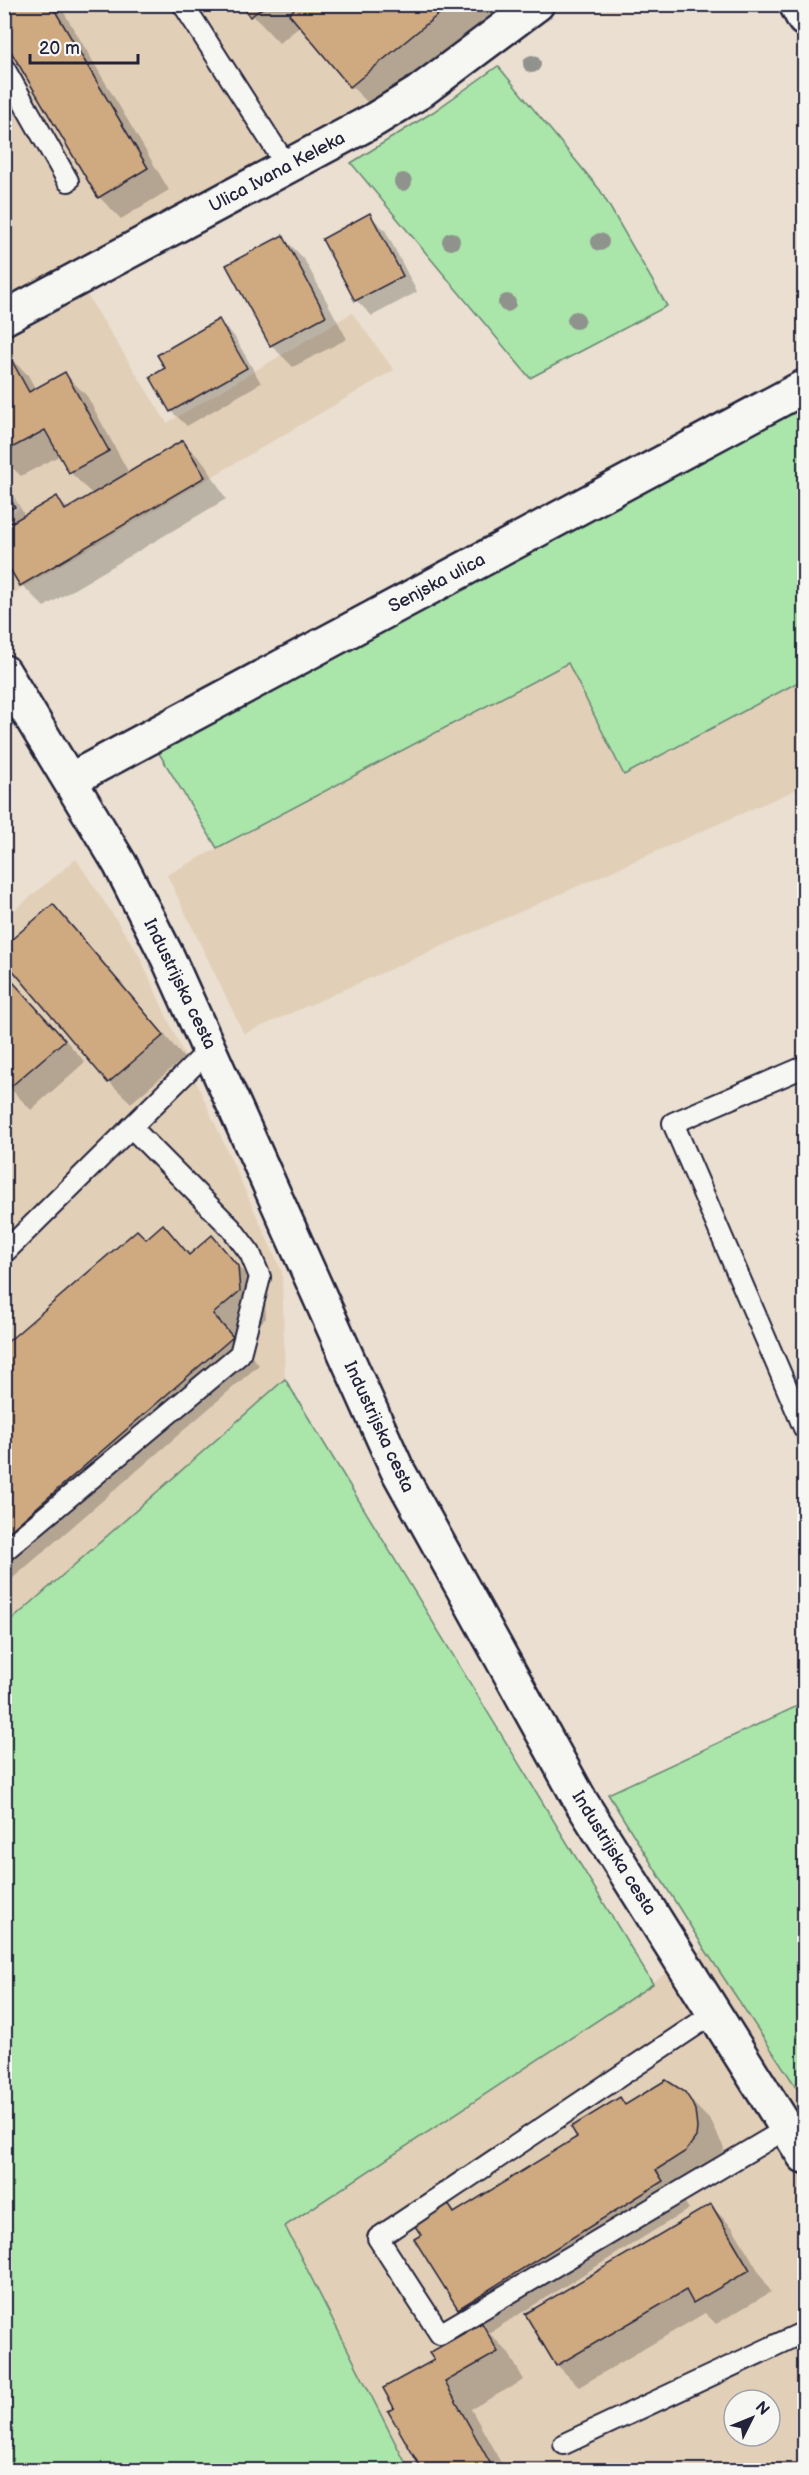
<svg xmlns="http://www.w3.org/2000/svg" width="809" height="2475" viewBox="0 0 809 2475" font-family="'Balsamiq Sans',sans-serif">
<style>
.built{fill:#e2cfb8;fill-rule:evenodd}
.green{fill:#aae5aa;stroke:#668472;stroke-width:1.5}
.shadow{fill:#0003}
.building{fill:#cfaa81;stroke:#22223b;stroke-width:1.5}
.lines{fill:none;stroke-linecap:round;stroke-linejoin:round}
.lane-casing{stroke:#22223b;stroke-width:24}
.street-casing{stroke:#22223b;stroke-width:38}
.secondary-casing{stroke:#22223b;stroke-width:38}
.lane{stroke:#f6f6f2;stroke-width:20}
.street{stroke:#f6f6f2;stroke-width:33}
.secondary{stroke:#f6f6f2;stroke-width:33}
.tree{fill:#8f928d}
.labels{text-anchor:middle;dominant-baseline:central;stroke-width:4.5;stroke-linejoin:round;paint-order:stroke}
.street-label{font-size:18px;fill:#22223b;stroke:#f6f6f2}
</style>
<rect width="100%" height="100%" fill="#eadfd0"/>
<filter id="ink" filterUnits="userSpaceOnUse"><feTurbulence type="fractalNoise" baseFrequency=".0167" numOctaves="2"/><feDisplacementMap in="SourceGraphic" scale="12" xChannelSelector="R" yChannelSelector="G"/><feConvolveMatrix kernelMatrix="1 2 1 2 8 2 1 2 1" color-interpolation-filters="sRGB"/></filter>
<g filter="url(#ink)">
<g class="built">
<polygon points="5,5 510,5 462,42 401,83 5,298"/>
<polygon points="87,295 167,423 352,313 394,370 5,598 4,518 20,508 5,480 5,339"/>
<polygon points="568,663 624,775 804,679 804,786 244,1034 167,875"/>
<polygon points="76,859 138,953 282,1272 285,1379 5,1626 5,918"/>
<path d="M 704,1948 L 804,2099 L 804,2470 L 409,2470 L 285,2226 ZM 734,2400 L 770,2400 L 770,2436 L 734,2436 Z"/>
</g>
<g class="green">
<polygon points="498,66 600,190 667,306 530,378 351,163 433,112"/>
<polygon points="804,391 804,679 624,775 568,663 217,848 157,750"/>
<polygon points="285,1379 653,1984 285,2226 409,2470 5,2470 5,1626"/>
<polygon points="804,1703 804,2099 704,1948 608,1794"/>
</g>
<g class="shadow">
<polygon points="4,4 59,4 169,190 121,219 99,197"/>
<polygon points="242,4 511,4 378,113 351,86 301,26 279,43"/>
<polygon points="369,215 385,230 417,292 372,316 356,300 324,239"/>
<polygon points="283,237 304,259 347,339 293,367 271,345"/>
<polygon points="218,321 234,336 261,383 187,426 171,411 167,369"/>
<polygon points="7,354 28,375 36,390 65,374 87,396 129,473 183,442 205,464 226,499 44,607 22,585 4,556 4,479 25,516 57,498 68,509 93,495 70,472 61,455 21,476 4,460"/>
<polygon points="53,906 75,928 184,1058 131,1103 109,1082"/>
<polygon points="4,971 85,1062 31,1110 4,1082"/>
<polygon points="163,1226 191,1255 212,1237 265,1295 266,1318 239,1342 259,1365 4,1586 4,1347"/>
<polygon points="684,2094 711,2121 724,2148 722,2165 682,2198 689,2209 489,2333 508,2352 524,2380 471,2409 505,2470 423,2470 390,2412 436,2360 478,2327 459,2308 423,2236 447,2204 456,2213 579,2137 620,2099 627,2106"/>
<polygon points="711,2206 733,2228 771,2292 716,2324 705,2313 579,2387 557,2365 527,2314"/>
</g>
<g class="building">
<polygon points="4,4 51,4 148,168 98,198 4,40"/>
<polygon points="241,4 268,4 250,17"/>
<polygon points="300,4 451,4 350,87 289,14"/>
<polygon points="370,213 403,276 355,301 322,239"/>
<polygon points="283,235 326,316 270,346 226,265"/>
<polygon points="219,319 247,368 170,412 150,377 165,368 157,355"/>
<polygon points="7,352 29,392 65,372 109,451 69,473 45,430 4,452 4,353"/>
<polygon points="183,440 205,477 20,586 4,559 4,527 57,496 65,510"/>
<polygon points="4,489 15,507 4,512"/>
<polygon points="53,904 164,1035 108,1083 4,960 4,946"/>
<polygon points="4,972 65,1040 8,1089 4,1085"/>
<polygon points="163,1224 189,1255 212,1235 238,1266 240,1291 213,1314 233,1337 4,1536 4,1345 137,1230 146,1239"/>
<polygon points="666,2080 685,2092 691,2101 695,2110 697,2128 696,2137 686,2151 656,2170 663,2181 458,2309 414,2239 421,2235 413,2223 447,2202 454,2213 577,2137 571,2127 620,2097 625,2105"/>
<polygon points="711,2204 750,2270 693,2303 686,2290 556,2366 525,2314"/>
<polygon points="482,2323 498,2352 445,2382 494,2470 422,2470 388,2411 394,2408 383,2388 434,2360 429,2353"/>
</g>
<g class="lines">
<defs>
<g id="lane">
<polyline points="183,4 288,168"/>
<polyline points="4,68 68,181"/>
<polyline points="804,1067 673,1123 804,1428"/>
<polyline points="4,1253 211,1048"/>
<polyline points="4,1551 240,1354 260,1277 250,1253 231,1228 131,1127"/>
<polyline points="714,2013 378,2238 440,2334 786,2129"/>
<polyline points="564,2444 804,2332"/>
</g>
<g id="street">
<polyline points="796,4 804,19"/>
<polyline points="4,318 374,120 418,93 537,4"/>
<polyline points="70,780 804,387"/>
</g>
<polyline id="secondary" points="4,672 120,864 168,958 397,1469 580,1800 804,2156"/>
</defs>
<use href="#lane" class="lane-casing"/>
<use href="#street" class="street-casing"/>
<use href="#secondary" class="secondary-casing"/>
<use href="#lane" class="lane"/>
<use href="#street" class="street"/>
<use href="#secondary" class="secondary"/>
</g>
<g class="tree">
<circle cx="532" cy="64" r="9"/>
<circle cx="403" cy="182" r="9"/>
<circle cx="451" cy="241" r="9"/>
<circle cx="600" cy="242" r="9"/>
<circle cx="507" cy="303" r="9"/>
<circle cx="576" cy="320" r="9"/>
</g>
</g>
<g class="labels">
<g class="street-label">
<text transform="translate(277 172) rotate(-28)">Ulica Ivana Keleka</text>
<text transform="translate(437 583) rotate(-28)">Senjska ulica</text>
<text transform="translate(180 984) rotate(64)">Industrijska cesta</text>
<text transform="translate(379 1427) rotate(65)">Industrijska cesta</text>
<text transform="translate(614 1853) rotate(58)">Industrijska cesta</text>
</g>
</g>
<rect width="809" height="2475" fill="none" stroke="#f6f6f2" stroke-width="24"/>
<rect x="12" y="12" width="785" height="2451" fill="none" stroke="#22223b" stroke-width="2" filter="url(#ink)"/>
<g transform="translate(752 2418) rotate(47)"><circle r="28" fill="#f6f6f2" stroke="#a1a1a9" stroke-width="1.5"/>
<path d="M0-4.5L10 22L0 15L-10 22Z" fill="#22223b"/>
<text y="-9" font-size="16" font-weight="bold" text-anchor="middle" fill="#22223b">N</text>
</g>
<path d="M30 54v9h108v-9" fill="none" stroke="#22223b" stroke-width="3"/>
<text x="39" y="54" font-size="18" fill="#22223b" stroke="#f6f6f2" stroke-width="4.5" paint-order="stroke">20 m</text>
</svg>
